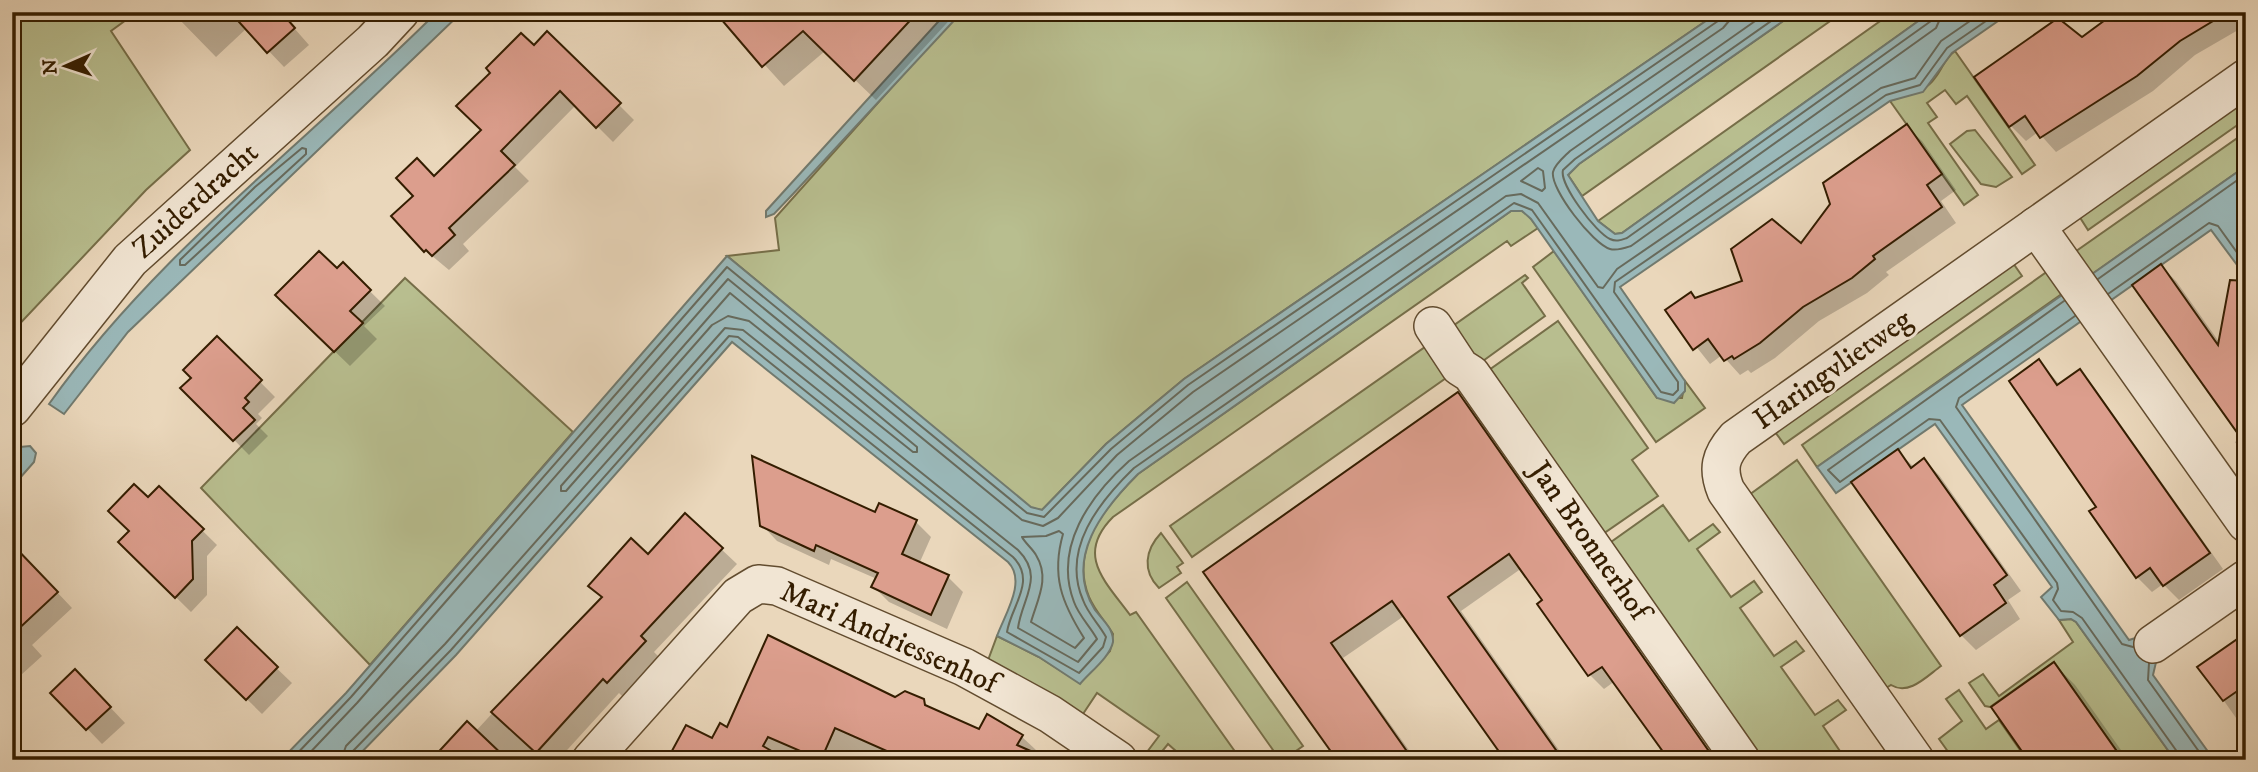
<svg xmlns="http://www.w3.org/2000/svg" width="2258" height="772" viewBox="0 0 2258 772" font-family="'IM FELL DW Pica',serif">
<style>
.green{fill:#b8be8f;stroke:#766e48;stroke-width:2}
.water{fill:#9ab8b9;stroke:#717a6f;stroke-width:2}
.shadow{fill:#0003}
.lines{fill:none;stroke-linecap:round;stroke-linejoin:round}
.shore{stroke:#676a5c;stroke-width:2}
.building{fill:#dc9e8d;stroke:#341d00;stroke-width:2}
.minor-casing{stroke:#624c2f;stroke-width:40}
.minor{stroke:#f1e5d3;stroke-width:37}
.labels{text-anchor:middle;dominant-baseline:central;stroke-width:6;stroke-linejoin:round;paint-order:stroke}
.street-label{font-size:30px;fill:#341d00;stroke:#f1e5d3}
</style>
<rect width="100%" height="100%" fill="#ead7bb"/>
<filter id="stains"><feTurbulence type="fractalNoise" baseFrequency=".00286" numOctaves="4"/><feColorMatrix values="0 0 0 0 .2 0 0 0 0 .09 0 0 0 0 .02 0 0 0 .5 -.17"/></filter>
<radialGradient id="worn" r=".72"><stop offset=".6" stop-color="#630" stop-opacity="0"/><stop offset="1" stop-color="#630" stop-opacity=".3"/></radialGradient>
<g class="green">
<polygon points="12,12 137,12 111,31 190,150 146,190 12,332"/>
<polygon points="959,12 1719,12 1184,379 1106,444 1042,510 1031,508 727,256 779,250 775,218"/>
<polygon points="1796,12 1843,12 1582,196 1568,175 1579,164"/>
<polygon points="1893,12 1931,12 1622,233 1615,234 1598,221"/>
<path d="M 1955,51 L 2035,165 L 2022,174 L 1967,96 L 1956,104 L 1945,90 L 1927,103 L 1937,117 L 1928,123 L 1978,195 L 1964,205 L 1890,101 C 1906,94 1924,94 1935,78 C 1943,68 1944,59 1955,51 Z"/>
<polygon points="2246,99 2246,119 2088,230 2079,216"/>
<polygon points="1975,130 2012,177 1996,187 1981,184 1950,144 1967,131"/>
<polygon points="2246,132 2246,166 2088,277 2072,254"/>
<path d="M 1518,209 L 1527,214 L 1538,228 L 1511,246 L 1507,241 L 1113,517 C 1075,555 1105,581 1130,615 L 1136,612 L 1241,760 L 1186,760 L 1168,744 L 1155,760 L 1141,760 L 1159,736 L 1097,693 L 1081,717 L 987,663 L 997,636 L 1039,657 L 1080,683 L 1110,651 L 1113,634 C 1105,621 1095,611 1089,597 C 1069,548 1106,506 1138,474 L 1511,211 Z"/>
<polygon points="1554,251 1657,398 1682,398 1685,381 1705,408 1656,442 1533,267"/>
<polygon points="2013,263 2022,276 1784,444 1775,432"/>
<polygon points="2048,271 2063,293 1817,467 1802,445"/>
<polygon points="1525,275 1528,278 1522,283 1545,316 1476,366 1443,333"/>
<polygon points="405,278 573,432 370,665 201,488"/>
<polygon points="1558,321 1648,448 1632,460 1658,496 1597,538 1482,375"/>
<polygon points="1435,340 1456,371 1192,557 1170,526"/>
<path d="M 1797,460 L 1941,666 C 1927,676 1909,696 1891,685 L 1886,688 L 1749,495 Z"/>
<polygon points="1663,505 1689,541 1713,524 1720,532 1697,549 1731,597 1754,581 1762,592 1740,608 1774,656 1796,641 1804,651 1781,667 1815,715 1838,700 1846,710 1823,726 1846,760 1754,760 1604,547"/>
<path d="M 1161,533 L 1183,563 L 1177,567 L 1181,573 L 1159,588 C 1142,571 1145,550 1161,533 Z"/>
<polygon points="1187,582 1303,746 1283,760 1280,760 1166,598"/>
<polygon points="2071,619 2076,622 2175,760 2123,760 2054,662 1990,707 1985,706 1969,683 1983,674 1999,696 2073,642 2059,620"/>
<polygon points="1959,690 1986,729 1999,720 2027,760 1954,760 1939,739 1962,721 1946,699"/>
</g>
<g class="water">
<path d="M 437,12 L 462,12 L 128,332 L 64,414 L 49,404 C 157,252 306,143 437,12 Z"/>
<polygon points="947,12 962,12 793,194 774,214 766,217 766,211"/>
<path d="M 1719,12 L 1796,12 L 1579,164 L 1568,175 L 1598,221 L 1615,234 L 1622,233 L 1931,12 L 2011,12 L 1952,53 L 1923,92 L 1890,101 L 1620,287 L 1685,381 L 1685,391 L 1674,403 L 1657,398 L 1531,219 L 1522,211 L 1511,211 L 1138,474 C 1103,509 1063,559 1095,610 C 1102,619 1114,629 1113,642 C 1110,657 1090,672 1080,684 L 1039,657 L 997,636 C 1005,614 1027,581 1008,562 L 732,342 L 456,655 L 354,760 L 281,760 L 346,693 L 727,256 L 1031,507 L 1042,510 L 1106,444 L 1184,379 Z"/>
<polygon points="2246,166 2246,204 2240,208 2246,216 2246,277 2211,230 1962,405 2129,640 2142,636 2157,658 2153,675 2214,760 2175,760 2076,622 2071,619 2059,620 2041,597 2052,587 1935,424 1836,493 1817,467"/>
<polygon points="30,446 36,453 34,462 12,487 12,456 20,447"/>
</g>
<g class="shadow">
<polygon points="182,12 280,12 309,45 284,67 247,28 216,57 177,17"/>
<polygon points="717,12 957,12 876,100 825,51 784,86"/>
<polygon points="2119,12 2246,12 2245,26 2195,55 2153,91 2056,152 2038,132 2026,141 2011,126 1976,77 2082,39"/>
<polygon points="547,33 634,120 613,142 576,105 515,167 529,181 463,244 469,251 449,270 425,250 435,178 483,130 534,48"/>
<polygon points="1906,126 1922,141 1956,190 1941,201 1956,223 1886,272 1889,275 1867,293 1819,321 1775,358 1751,373 1748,370 1740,375 1722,355 1710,364 1668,311 1744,282 1801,246"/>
<polygon points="343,265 385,306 364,326 377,339 350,366 292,310"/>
<polygon points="2161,266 2176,281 2246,380 2246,458 2235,442 2242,437"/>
<polygon points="217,338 275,397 258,414 262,418 256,424 268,436 249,455 183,388 193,378"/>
<polygon points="2039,361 2060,385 2079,372 2094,387 2223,569 2179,600 2163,584 2152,592 2137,577 2098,507"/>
<polygon points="1458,394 1472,408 1718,760 1661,760 1659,742 1615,681 1604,689 1590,675 1540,604 1545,601 1522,568 1461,611 1566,760 1507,760 1404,616 1343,658 1416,760 1338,760 1206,572"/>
<polygon points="1898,452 1914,467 1924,460 1939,475 2021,591 2008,600 2020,619 1976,650 1961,635"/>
<polygon points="159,488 217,545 207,556 207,595 191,612 120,542"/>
<polygon points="879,505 916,522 931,537 919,564 948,577 963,592 947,629 889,602 874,587 877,579 831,559 829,565 777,541 762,525 876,514"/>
<polygon points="685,515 737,564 654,652 659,657 623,697 619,693 558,760 434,760 475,732 543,658 546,661"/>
<polygon points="12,570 39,573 72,608 32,645 42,656 21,675 12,666"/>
<polygon points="237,630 292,683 262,714 207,660"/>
<polygon points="2246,635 2246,732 2200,667"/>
<polygon points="2054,664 2075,685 2128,760 2030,760"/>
<polygon points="90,686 125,723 102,744 53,693"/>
<polygon points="895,699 923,701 932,710 980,731 1021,736 1036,750 1028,760 801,760 782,750 777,760 713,741 728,729"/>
</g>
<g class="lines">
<g class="shore">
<path d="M 1768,12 L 1570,151 C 1564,157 1555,164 1553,172 C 1550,189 1593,244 1610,249 C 1617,251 1625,248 1631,246 L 1936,28 L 1943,12"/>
<path d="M 1784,12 L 1575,159 L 1563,170 C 1559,184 1596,233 1610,239 C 1616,242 1621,240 1627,238 L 1931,21 L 1934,12"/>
<polygon points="302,148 306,149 306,154 185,265 180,265 180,260 255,187"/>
<polygon points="1538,168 1543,171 1545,188 1542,191 1521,181"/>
<polyline points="2098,279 2246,174"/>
<polygon points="730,293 917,447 917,452 913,452 749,321 728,316 712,325 566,491 561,491 561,486"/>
<polyline points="2108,294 2209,223 2218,226 2246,265"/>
<polyline points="2064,301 1828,470 1840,482 1929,419 1940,420 2057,583 2058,589 2053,600 2061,611 2073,612 2082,618 2178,753 2180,760"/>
<polyline points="2075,316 1959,398 1956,407 2122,644 2133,647"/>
<path d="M 1059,531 L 1063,534 C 1051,576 1062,603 1084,638 L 1075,648 L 1031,622 C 1038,598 1050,578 1036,555 C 1032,548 1025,543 1022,537 L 1046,536 Z"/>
<polyline points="2149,663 2148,680 2205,760"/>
<polyline points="291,760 351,697 727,267 1027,513 1044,517 1111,449 1188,385 1718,21 1722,12"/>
<polyline points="303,760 357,703 728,279 1022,520 1043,526 1058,518 1117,455 1193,392 1723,28 1729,21 1731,12"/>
<path d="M 341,760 L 346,746 L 445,644 L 725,328 L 743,330 L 1018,550 C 1045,577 1022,598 1018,628 L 1078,662 L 1097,639 C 1090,626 1079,616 1074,602 C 1053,547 1090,496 1129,461 L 1506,196 L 1521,194 L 1538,203 L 1598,287 L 1603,288 L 1617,269 L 1881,88 L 1915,78 L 1941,41 L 1983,12"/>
<path d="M 350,760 L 352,752 L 451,650 L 729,336 L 738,337 L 1013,557 C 1037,581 1011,606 1007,632 L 1079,673 L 1103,647 L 1106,637 C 1099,624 1088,614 1083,600 C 1061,549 1099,502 1134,468 L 1514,203 L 1532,210 L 1661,392 L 1673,395 L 1678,390 L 1678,382 L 1614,292 L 1615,282 L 1886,95 L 1920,85 L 1947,48 L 1999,12"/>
</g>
</g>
<g class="building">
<polygon points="230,12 281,12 295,28 267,53"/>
<polygon points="715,12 918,12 854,81 803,31 762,67"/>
<polygon points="2116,12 2228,12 2180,41 2137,76 2040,138 2025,116 2009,127 1974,77 2058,18 2082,37"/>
<polygon points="547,31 621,103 596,128 560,91 501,151 515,165 449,228 455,235 432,256 426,250 424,252 391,216 413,196 396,178 417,158 434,176 481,130 456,106 490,73 486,68 521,33 534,45"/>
<polygon points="1907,124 1942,174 1927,185 1942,207 1873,256 1875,259 1852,278 1803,307 1760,343 1734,359 1732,356 1724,361 1708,339 1693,350 1665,310 1691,292 1695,298 1742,281 1731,249 1772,219 1801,243 1830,204 1823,183"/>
<polygon points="319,251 337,268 343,262 371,290 350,311 363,323 334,352 275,295"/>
<polygon points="2161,264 2218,345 2230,280 2246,281 2246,445 2132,285"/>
<polygon points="217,336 262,380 245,398 249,402 243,408 255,420 233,441 180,388 191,378 183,370"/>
<polygon points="2039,359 2057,385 2080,369 2210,553 2163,586 2150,568 2136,578 2089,511 2096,507 2009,381"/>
<polygon points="1458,392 1715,760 1669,760 1602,667 1588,676 1537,604 1542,600 1509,554 1448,597 1563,760 1505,760 1392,601 1331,643 1413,760 1337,760 1203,572"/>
<polygon points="1898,449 1911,468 1924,458 2007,575 1994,585 2006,603 1960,636 1851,482"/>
<polygon points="752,456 875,512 879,503 917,520 902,554 949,575 931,615 871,587 878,573 816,545 814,551 760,526"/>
<polygon points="134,484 148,497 159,486 204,529 192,541 193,579 175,598 118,542 129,531 108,511"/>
<polygon points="685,513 723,548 641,636 646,641 607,683 603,679 536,753 491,712 602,597 588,586 631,538 648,554"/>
<polygon points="12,544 58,592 12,635"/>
<polygon points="237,627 278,667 246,700 205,660"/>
<polygon points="2246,633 2246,685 2223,701 2197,667"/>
<polygon points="768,635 895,697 905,691 924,699 925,705 979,729 987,714 1023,735 1017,745 1051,760 907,760 835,728 821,760 768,737 763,746 787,760 667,760 686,725 712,738 720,723 727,727"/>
<polygon points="2054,662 2123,760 2028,760 1991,707"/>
<polygon points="75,669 111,707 86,730 50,693"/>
<polygon points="467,721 508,760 431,760"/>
</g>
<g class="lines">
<defs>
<g id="minor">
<polyline points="2036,226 2246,523"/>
<polyline points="1433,326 1460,367 1471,374 1741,760"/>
<polyline points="12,408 130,260 373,41 400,12"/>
<polyline points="2153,644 2246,579"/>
<polyline points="591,760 738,596 758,584 777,586 964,667 1050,714 1118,760"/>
<path d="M 1915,760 L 1726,491 C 1717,469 1720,456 1736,438 L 2246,78"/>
</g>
</defs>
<use href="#minor" class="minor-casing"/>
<use href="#minor" class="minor"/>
</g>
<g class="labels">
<g class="street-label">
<text transform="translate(196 201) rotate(-42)">Zuiderdracht</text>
<text transform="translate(1833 370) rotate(-35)">Haringvlietweg</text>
<text transform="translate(1589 541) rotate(55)">Jan Bronnerhof</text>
<text transform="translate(889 638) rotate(24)">Mari Andriessenhof</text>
</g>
</g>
<rect width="2258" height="772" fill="none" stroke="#ead7bb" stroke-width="42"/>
<rect x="14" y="14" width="2230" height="744" fill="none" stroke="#341d00" stroke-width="3.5"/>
<rect x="21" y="21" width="2216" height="730" fill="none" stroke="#341d00" stroke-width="2"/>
<g transform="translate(66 66) rotate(267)" stroke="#f1e5d3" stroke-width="5" paint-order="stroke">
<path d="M0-5L12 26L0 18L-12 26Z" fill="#341d00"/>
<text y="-10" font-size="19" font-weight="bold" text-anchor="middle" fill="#341d00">N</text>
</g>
<rect width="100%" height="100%" filter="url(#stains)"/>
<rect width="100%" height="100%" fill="url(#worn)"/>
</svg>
